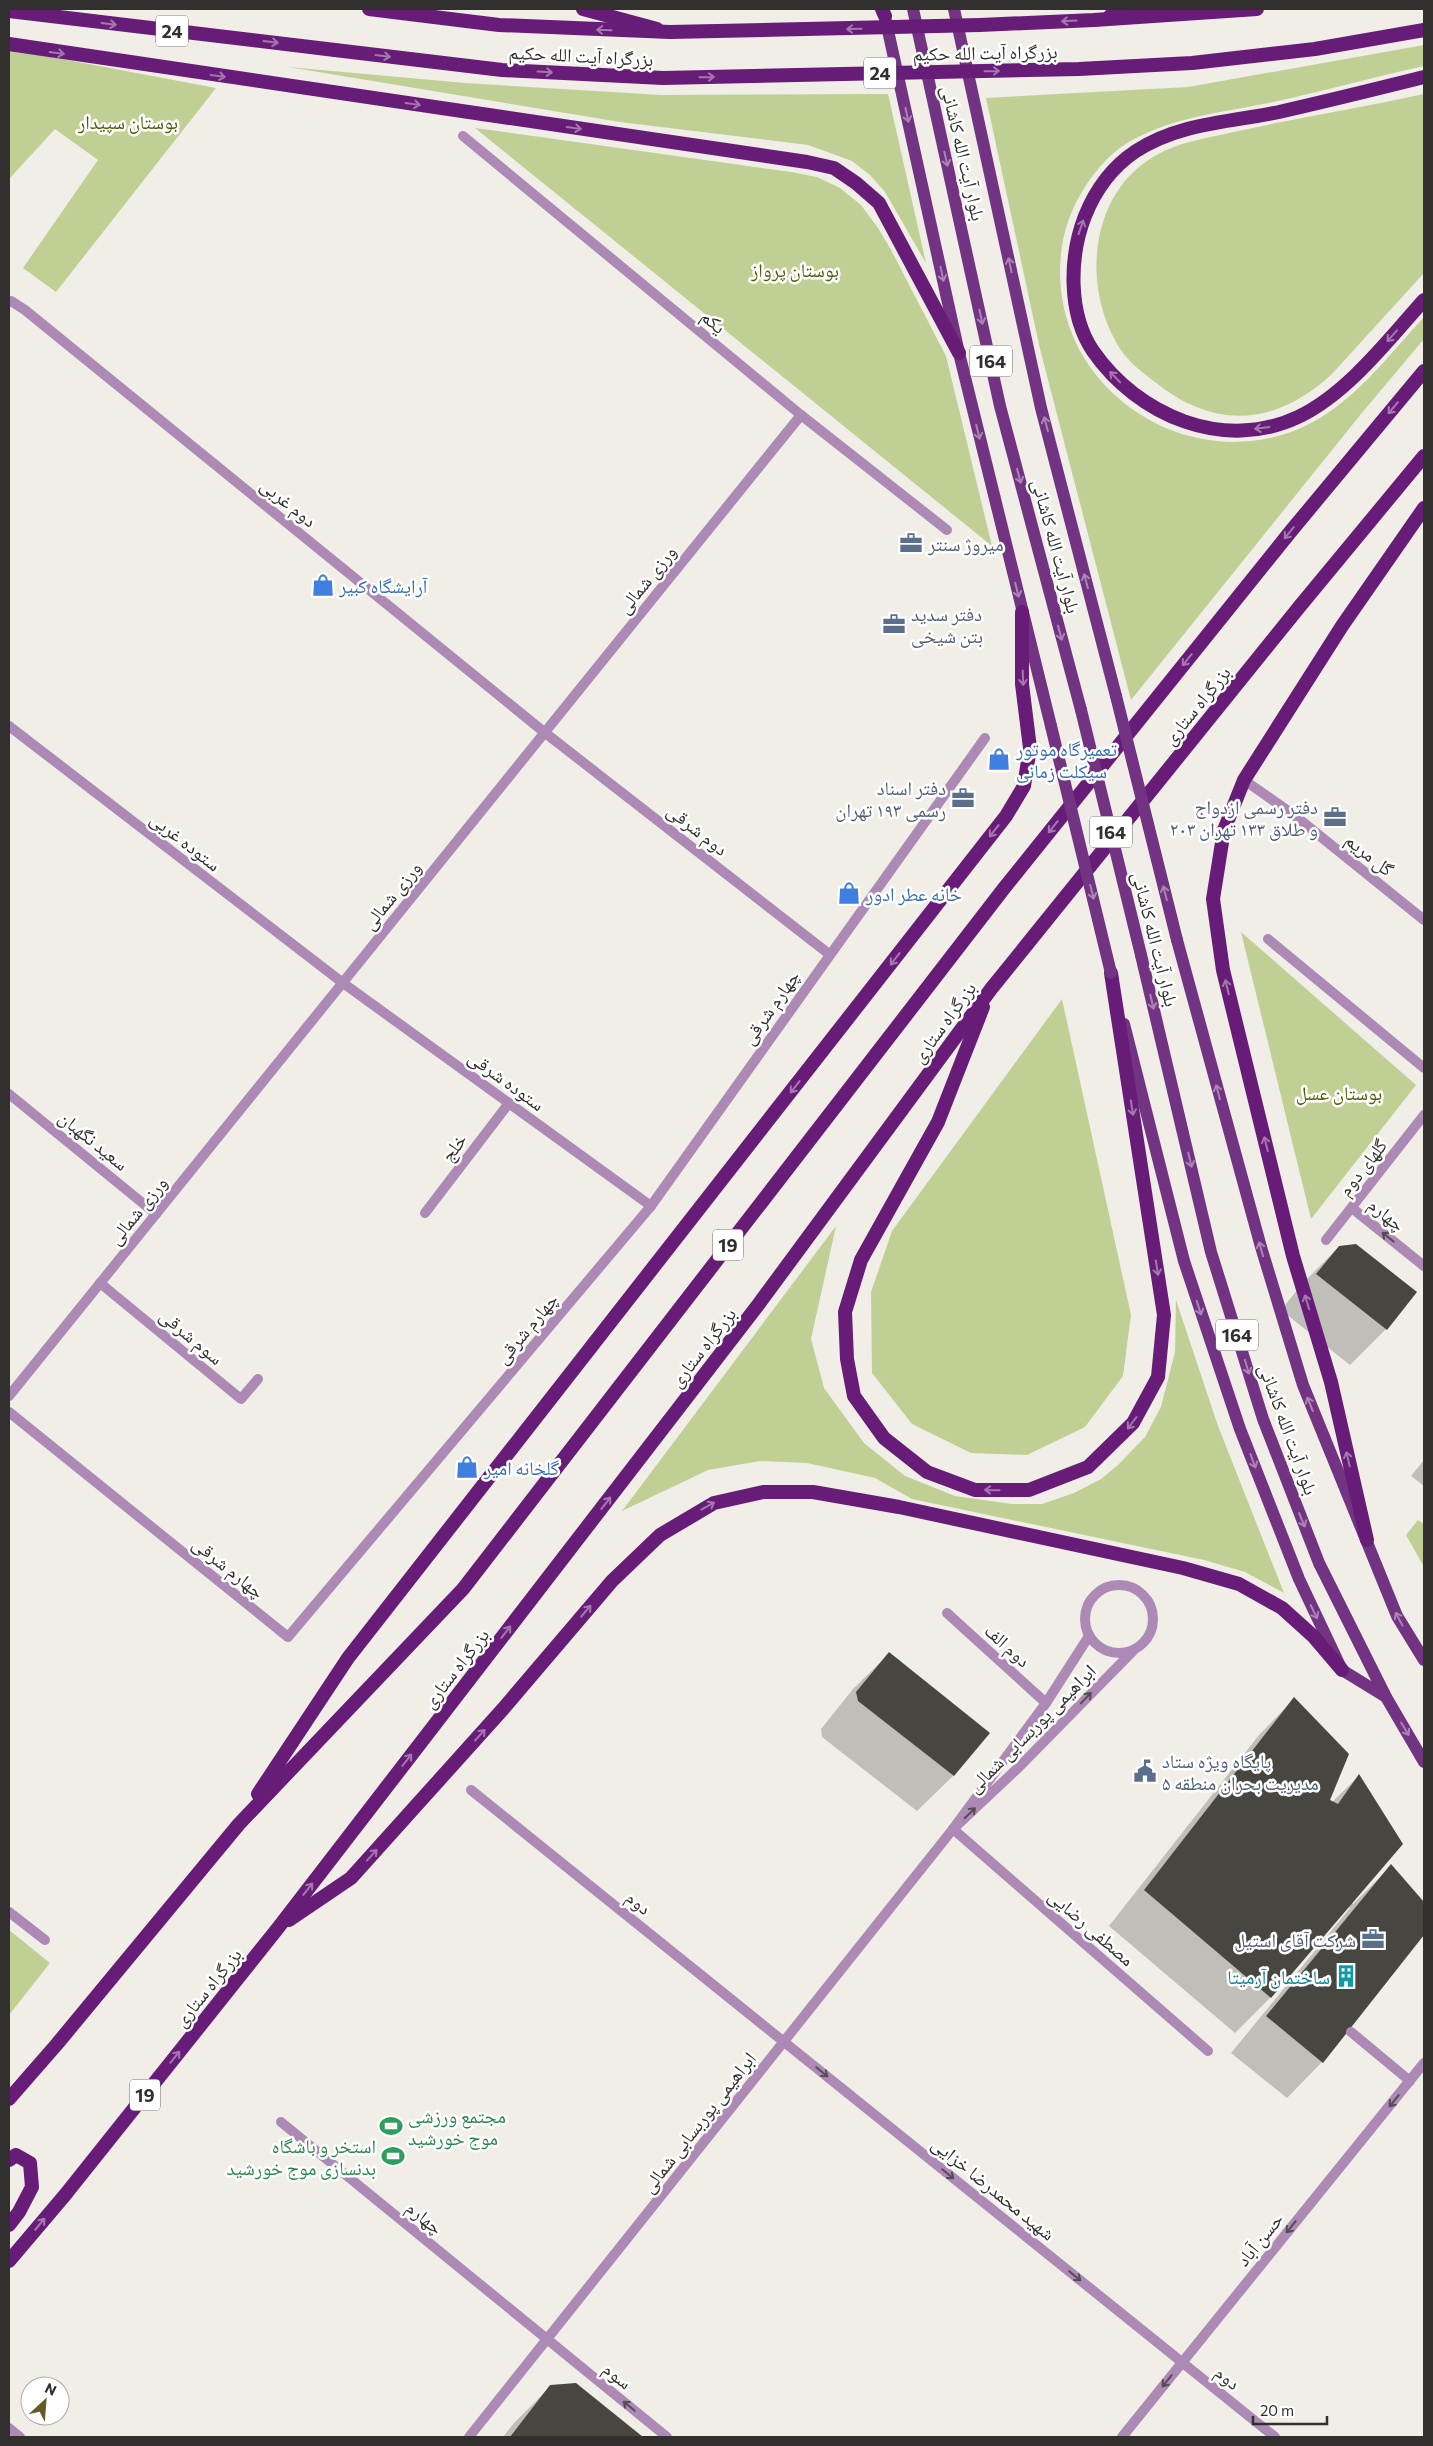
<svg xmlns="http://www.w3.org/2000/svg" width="1433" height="2446" viewBox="0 0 1433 2446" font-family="Commissioner,'Noto Naskh Arabic',sans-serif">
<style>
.green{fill:#c0d095}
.shadow{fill:#0003}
.building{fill:#474640}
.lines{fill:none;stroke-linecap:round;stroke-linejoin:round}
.pedestrian{stroke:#ac8ab5;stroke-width:10}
.minor{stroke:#ac8ab5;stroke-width:10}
.tertiary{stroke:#ac8ab5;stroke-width:10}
.primary{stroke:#723382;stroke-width:12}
.trunk{stroke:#671c78;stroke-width:14}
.primary-bridge{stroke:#723382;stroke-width:12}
.trunk-bridge{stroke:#671c78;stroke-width:14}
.oneway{stroke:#a477ae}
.oneway2{stroke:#aa85b4}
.oneway3{stroke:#564b56}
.labels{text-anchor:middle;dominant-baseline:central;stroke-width:5;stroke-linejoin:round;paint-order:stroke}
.shield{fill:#fff;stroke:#6f6e6d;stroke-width:1}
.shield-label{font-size:18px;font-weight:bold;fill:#31302e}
.street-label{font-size:19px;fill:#31302e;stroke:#fff}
.park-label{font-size:19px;fill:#4d5d01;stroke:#fff}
.service-label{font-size:19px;fill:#4e5e75;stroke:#fff;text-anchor:start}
.shop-label{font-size:19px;fill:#366cbe;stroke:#fff;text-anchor:start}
.culture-label{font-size:19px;fill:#0d838f;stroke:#fff;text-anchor:end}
.leisure-label{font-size:19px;fill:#27864d;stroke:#fff;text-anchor:start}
</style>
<rect width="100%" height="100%" fill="#f0eee7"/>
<g class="green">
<path d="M 1424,45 L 1424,66 C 1375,77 1327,90 1278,101 C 1224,113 1168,116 1121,147 C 1105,159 1093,174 1083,190 C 1067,216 1060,243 1060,273 C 1061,395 1192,477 1303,427 C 1352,405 1388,356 1424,317 L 1424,339 L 1361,414 L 1131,700 L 1040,349 L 986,98 L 1188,87 Z"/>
<polygon points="9,49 216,88 56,292 23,268 98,160 55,129 9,179"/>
<polygon points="288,67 465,83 661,95 888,94 926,263 885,192 870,175 852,161 808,145 620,122"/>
<path d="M 1424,94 L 1424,273 L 1331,375 C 1275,426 1214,430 1155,382 C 1140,371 1124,358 1116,342 C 1082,282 1091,194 1153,157 C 1179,141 1213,137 1243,130 C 1303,117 1364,107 1424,94 Z"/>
<polygon points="475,128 791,172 817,177 840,188 861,205 878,228 890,248 946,356 992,546"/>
<polygon points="1241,932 1416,1085 1311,1219"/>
<polygon points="1062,999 1131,1315 1123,1376 1085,1427 1027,1455 971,1453 912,1424 872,1373 871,1292 892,1231"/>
<polygon points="836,1226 811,1339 824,1388 864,1443 905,1476 955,1496 1012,1504 1042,1504 1074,1493 1101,1479 1118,1465 1145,1437 1161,1407 1175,1352 1176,1300 1218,1426 1284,1593 1245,1572 1204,1560 912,1499 875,1478 807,1463 760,1461 708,1470 622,1511"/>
<polygon points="1418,1520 1424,1524 1424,1567 1406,1535"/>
<polygon points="9,1930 50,1963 9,2015"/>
</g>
<g class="shadow">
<polygon points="1339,1247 1386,1329 1350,1365 1281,1310 1303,1283"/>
<polygon points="1424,1460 1424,1486 1411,1476"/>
<polygon points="889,1654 988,1733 953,1776 917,1811 822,1737 821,1729 853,1689"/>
<polygon points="1294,1699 1329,1800 1332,1802 1359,1776 1352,1902 1353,1904 1391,1866 1424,1904 1424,1933 1322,2062 1287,2098 1231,2053 1350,1908 1348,1907 1270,1998 1235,2033 1109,1926 1259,1735"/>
<polygon points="576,2385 641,2437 503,2437 514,2423 551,2386"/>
</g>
<g class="building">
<polygon points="1356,1244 1417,1292 1387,1330 1316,1274 1339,1246"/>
<polygon points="889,1652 990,1733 954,1776 858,1701 856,1692"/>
<polygon points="1294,1697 1349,1754 1330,1800 1338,1804 1359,1774 1403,1844 1271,1998 1144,1890"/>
<polygon points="1391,1864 1424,1902 1424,1935 1323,2063 1266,2016"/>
<polygon points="576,2383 643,2437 510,2437 550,2385"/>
</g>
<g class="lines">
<polyline class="pedestrian" points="1244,780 1294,815"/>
<g class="minor">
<polyline points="463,136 801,415 947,530"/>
<polyline points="9,302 11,301 25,310 544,732 829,954"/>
<polyline points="9,726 343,983 651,1206"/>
<polyline points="1294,815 1424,920"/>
<polyline points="1268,939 1424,1068"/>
<polyline points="9,1094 156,1214"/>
<polyline points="1352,1208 1424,1266"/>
<polyline points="425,1213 509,1103"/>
<polyline points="1326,1240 1424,1115"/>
<polyline points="100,1283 241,1399 258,1379"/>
<polyline points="9,1412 288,1637 651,1206 985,738"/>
<polyline points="947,1613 1046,1703"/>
<polyline points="471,1790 1275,2437"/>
<polyline points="953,1829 1208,2051"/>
<polyline points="9,1912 45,1940"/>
<polyline points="1351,2032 1410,2081"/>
<polyline points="281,2122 667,2437"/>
<polyline points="9,2428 20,2437"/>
</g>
<g class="tertiary">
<polyline points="9,1396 801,415"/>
<circle cx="1119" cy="1619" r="34"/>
<polyline points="1089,1636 1046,1703 953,1829 1019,1767 1133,1651"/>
<polyline points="469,2437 953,1829"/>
<polyline points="1122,2437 1424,2063"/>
</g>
<g class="primary">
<polyline points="913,9 1000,406 1081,710"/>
<polyline points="954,9 1041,408 1116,696"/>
<polyline points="885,17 959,353 1051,726"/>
<polyline points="1177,940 1261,1247 1303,1385 1397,1616 1424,1660"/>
<polyline points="1141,955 1211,1252 1263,1419 1319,1563 1386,1697 1424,1762"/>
<polyline points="1124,1024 1184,1261 1240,1429 1299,1579 1342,1670 1386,1697"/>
</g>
<g class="trunk">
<polyline points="583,9 657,29"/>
<polyline points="882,9 885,16"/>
<polyline points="9,11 335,50"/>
<polyline points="1110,16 1136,9"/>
<polyline points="9,44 807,162 834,168 856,183 879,203 959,353"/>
<path d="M 1424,77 C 1376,89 1327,101 1279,112 C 1230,122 1179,123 1136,151 C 1112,167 1095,191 1085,216 C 1069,257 1068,314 1093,351 C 1138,416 1224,452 1298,417 C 1347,394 1389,339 1424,300"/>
<polyline points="983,1007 938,1122 861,1260 845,1312 847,1359 854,1396 884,1438 927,1472 975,1490 1029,1490 1088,1467 1133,1423 1158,1377 1164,1315 1111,973"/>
<polyline points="1367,1540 1331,1382 1293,1256 1223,970 1213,899 1224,830 1244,780 1342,626 1424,508"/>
<polyline points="258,1794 348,1658 1006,816 1024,786 1030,748 1022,684 1022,612"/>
<polyline points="289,1920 351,1878 503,1709 612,1581 660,1535 714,1503 763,1492 813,1492 899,1507 1183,1568 1239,1584 1282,1608 1313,1636 1342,1670"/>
<polyline points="9,2099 57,2044 239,1824 463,1589 1005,887 1291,531 1424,371"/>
<polyline points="9,2160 16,2155 30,2163 32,2187 19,2212 9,2225"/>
<polyline points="9,2261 65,2195 278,1928 758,1305 991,989 1300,606 1424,456"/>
</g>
<g class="primary-bridge">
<polyline points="1116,696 1177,940"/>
<polyline points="1081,710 1141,955"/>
<polyline points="1051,726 1111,973"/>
</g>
<g class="trunk-bridge">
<polyline points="369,9 499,25 670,32 980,25 1094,20 1257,9"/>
<polyline points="335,50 502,70 663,78 1079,69 1192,63 1315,49 1424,30"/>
</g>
</g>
<defs><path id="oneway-shaft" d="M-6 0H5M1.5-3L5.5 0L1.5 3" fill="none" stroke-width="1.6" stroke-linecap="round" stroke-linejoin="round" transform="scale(1.25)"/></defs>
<g class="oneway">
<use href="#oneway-shaft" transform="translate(1069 21) rotate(177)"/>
<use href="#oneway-shaft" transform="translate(109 24) rotate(7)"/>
<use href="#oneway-shaft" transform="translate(854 29) rotate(179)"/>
<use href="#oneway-shaft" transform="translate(604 30) rotate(-178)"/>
<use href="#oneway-shaft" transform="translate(271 42) rotate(7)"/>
<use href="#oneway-shaft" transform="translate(57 53) rotate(8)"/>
<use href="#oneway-shaft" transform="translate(383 56) rotate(7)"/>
<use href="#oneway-shaft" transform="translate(992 71) rotate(-1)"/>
<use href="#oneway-shaft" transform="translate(545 72) rotate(3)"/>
<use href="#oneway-shaft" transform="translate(218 76) rotate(8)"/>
<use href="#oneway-shaft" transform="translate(707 77) rotate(-1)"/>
<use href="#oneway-shaft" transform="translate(413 104) rotate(8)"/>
<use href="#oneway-shaft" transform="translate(574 128) rotate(8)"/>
<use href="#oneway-shaft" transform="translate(1081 227) rotate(-71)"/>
<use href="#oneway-shaft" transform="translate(1392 336) rotate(132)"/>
<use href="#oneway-shaft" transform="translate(1115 377) rotate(-134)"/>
<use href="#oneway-shaft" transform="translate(1393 408) rotate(130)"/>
<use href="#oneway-shaft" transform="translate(1262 428) rotate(173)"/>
<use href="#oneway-shaft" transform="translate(1289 533) rotate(129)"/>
<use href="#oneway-shaft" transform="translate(1187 660) rotate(129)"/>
<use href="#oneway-shaft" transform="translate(1023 678) rotate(88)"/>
<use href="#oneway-shaft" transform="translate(1053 827) rotate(129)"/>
<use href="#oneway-shaft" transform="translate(994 831) rotate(128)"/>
<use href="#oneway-shaft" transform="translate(895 959) rotate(128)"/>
<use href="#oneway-shaft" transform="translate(1227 987) rotate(-104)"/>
<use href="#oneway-shaft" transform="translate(795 1087) rotate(128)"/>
<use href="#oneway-shaft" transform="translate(1132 1108) rotate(81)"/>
<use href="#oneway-shaft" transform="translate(1266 1144) rotate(-104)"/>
<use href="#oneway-shaft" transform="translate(1157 1268) rotate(81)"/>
<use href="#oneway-shaft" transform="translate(1307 1302) rotate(-107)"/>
<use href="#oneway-shaft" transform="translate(1132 1423) rotate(127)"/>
<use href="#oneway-shaft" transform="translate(1348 1459) rotate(-103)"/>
<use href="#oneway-shaft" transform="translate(992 1490) rotate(-179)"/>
<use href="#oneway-shaft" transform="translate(606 1503) rotate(-52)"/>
<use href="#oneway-shaft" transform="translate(708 1506) rotate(-29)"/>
<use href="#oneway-shaft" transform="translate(586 1611) rotate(-50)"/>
<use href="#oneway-shaft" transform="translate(506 1632) rotate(-52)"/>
<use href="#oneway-shaft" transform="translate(480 1735) rotate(-48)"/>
<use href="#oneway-shaft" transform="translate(407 1760) rotate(-52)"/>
<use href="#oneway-shaft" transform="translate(372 1855) rotate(-48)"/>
<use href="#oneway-shaft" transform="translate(308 1889) rotate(-52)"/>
<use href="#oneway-shaft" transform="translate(175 2057) rotate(-51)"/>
<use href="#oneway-shaft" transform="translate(40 2224) rotate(-50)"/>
</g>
<g class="oneway2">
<use href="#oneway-shaft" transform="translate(907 115) rotate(78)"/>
<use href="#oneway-shaft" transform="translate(946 159) rotate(77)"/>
<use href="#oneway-shaft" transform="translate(1010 265) rotate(-102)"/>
<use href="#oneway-shaft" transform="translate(942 274) rotate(78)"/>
<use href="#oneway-shaft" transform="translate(981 317) rotate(78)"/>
<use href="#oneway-shaft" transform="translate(1046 424) rotate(-105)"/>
<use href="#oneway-shaft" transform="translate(978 432) rotate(76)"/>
<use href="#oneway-shaft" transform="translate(1019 476) rotate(75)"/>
<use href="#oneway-shaft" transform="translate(1086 581) rotate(-105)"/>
<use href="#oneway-shaft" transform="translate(1017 590) rotate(76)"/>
<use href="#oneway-shaft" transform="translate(1060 633) rotate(75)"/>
<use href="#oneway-shaft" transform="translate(1092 892) rotate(76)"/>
<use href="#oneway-shaft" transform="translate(1165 893) rotate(-104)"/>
<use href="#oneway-shaft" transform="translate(1152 1002) rotate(77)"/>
<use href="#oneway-shaft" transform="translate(1218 1092) rotate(-105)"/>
<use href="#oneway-shaft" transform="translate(1190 1160) rotate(77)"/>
<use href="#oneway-shaft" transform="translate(1261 1249) rotate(-106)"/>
<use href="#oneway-shaft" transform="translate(1199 1308) rotate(72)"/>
<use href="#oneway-shaft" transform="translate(1247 1367) rotate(73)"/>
<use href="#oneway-shaft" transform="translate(1310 1404) rotate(-112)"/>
<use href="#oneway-shaft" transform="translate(1253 1461) rotate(69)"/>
<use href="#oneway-shaft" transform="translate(1302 1520) rotate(68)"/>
<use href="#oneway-shaft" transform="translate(1314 1612) rotate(64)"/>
<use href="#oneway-shaft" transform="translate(1399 1619) rotate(-118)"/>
<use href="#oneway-shaft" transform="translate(1405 1729) rotate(59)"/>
</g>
<g class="oneway3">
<use href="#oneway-shaft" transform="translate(1388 1237) rotate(-141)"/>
<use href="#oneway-shaft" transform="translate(1086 1698) rotate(-46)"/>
<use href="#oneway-shaft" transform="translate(970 1813) rotate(-44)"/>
<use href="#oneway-shaft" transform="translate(822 2072) rotate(39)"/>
<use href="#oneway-shaft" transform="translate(1394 2101) rotate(129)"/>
<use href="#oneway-shaft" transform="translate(948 2174) rotate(39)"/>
<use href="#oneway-shaft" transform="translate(1291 2227) rotate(129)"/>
<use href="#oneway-shaft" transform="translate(1075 2276) rotate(39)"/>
<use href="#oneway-shaft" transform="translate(1167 2381) rotate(129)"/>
<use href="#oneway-shaft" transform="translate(629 2406) rotate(-141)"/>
</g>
<defs>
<symbol id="office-bare" viewBox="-9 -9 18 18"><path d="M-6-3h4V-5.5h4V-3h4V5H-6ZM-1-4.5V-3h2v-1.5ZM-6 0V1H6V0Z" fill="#5c6f8a" stroke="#fff" stroke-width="2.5" paint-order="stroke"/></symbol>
<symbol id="shop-bare" viewBox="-9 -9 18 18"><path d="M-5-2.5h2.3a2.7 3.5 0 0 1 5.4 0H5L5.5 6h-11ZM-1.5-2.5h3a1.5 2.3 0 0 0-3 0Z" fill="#3f7fe0" stroke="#fff" stroke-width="2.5" paint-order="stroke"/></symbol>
<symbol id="civic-bare" viewBox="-9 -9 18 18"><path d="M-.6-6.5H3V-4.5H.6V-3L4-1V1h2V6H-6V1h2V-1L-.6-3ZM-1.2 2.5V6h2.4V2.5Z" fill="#5c6f8a" stroke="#fff" stroke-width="2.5" paint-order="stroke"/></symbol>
<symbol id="building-bare" viewBox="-9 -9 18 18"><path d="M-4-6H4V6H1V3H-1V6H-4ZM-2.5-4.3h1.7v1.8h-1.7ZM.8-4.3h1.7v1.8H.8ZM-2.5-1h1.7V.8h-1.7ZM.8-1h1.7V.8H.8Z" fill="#0f9aa8" stroke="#fff" stroke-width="2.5" paint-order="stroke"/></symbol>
<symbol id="stadium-bare" viewBox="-9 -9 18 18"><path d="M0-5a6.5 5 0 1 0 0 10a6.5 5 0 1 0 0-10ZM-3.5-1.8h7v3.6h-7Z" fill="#2e9e5b" stroke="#fff" stroke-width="2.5" paint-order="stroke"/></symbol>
</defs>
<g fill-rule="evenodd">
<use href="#office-bare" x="895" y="527" width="32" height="32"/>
<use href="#shop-bare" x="307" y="569" width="32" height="32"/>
<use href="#office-bare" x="878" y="608" width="32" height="32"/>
<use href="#shop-bare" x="983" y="743" width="32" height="32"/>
<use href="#office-bare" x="947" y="782" width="32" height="32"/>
<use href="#office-bare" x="1319" y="801" width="32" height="32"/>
<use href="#shop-bare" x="833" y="877" width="32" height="32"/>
<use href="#shop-bare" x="451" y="1451" width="32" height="32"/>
<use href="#civic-bare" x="1129" y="1755" width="32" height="32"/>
<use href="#office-bare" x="1357" y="1923" width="32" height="32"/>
<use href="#building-bare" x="1330" y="1960" width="32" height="32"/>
<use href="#stadium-bare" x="375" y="2110" width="32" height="32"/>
<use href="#stadium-bare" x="377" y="2140" width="32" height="32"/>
</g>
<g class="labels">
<g class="shield">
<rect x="156" y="15.5" width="32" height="31" rx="4"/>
<rect x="864" y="57.5" width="32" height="31" rx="4"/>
<rect x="970" y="345.5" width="42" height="31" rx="4"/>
<rect x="1090" y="816.5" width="42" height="31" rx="4"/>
<rect x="713" y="1229.5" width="30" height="31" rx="4"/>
<rect x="1216" y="1319.5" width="42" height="31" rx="4"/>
<rect x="130" y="2079.5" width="30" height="31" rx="4"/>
</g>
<g class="shield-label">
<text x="172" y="31">24</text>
<text x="880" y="73">24</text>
<text x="991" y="361">164</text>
<text x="1111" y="832">164</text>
<text x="728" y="1245">19</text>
<text x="1237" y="1335">164</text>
<text x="145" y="2095">19</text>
</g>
<g class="street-label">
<text transform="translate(985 52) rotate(-1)">بزرگراه آیت الله حکیم</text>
<text transform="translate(581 55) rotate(3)">بزرگراه آیت الله حکیم</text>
<text transform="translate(964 153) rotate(77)">بلوار آیت الله کاشانی</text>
<text transform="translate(714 321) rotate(40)">یکم</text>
<text transform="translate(289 502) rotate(39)">دوم غربی</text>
<text transform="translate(1057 546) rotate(75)">بلوار آیت الله کاشانی</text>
<text transform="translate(646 579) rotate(-51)">ورزی شمالی</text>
<text transform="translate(1196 705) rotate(-51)">بزرگراه ستاری</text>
<text transform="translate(698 829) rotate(38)">دوم شرقی</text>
<text transform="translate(186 841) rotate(38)">ستوده غربی</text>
<text transform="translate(1370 854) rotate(39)">گل مریم</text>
<text transform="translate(391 895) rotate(-51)">ورزی شمالی</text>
<text transform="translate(1156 939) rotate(76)">بلوار آیت الله کاشانی</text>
<text transform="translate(770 1007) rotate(-55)">چهارم شرقی</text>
<text transform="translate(943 1022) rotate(-54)">بزرگراه ستاری</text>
<text transform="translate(507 1080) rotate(36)">ستوده شرقی</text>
<text transform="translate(94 1140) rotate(39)">سعید نگهبان</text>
<text transform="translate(453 1147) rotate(-53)">خلج</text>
<text transform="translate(1362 1167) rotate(-52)">گلهای دوم</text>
<text transform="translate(137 1210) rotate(-51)">ورزی شمالی</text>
<text transform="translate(1387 1214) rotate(39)">چهارم</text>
<text transform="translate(526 1328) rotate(-50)">چهارم شرقی</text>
<text transform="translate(192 1336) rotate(40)">سوم شرقی</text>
<text transform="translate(702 1347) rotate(-52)">بزرگراه ستاری</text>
<text transform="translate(1289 1429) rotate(70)">بلوار آیت الله کاشانی</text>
<text transform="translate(229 1567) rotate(39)">چهارم شرقی</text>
<text transform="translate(1008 1645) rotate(42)">دوم الف</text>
<text transform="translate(455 1668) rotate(-52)">بزرگراه ستاری</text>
<text transform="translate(1031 1728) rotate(-45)">ابراهیمی پوربسابی شمالی</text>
<text transform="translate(639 1902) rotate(39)">دوم</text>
<text transform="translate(1092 1927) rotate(41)">مصطفی رضایی</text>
<text transform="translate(207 1987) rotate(-51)">بزرگراه ستاری</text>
<text transform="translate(698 2122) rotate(-52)">ابراهیمی پوربسابی شمالی</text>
<text transform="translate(994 2188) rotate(39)">شهید محمدرضا خزایی</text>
<text transform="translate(425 2217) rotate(39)">چهارم</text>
<text transform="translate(1259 2239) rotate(-51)">حسن آباد</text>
<text transform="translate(618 2375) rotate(39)">سوم</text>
<text transform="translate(1228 2377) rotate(39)">دوم</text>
</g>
<g class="park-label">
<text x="128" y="121">بوستان سپیدار</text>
<text x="795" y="269">بوستان پرواز</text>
<text x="1339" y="1092">بوستان عسل</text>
</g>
<g class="service-label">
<text x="928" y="543">میروژ سنتر</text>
<text x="911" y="613">دفتر سدید<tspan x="911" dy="22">بتن شیخی</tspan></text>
<text x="946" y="787" text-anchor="end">دفتر اسناد<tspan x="946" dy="22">رسمی ۱۹۳ تهران</tspan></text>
<text x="1318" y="806" text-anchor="end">دفتر رسمی ازدواج<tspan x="1318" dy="22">۲۰۳ و طلاق ۱۳۳ تهران</tspan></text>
<text x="1162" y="1760">پایگاه ویژه ستاد<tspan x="1162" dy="22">مدیریت بحران منطقه ۵</tspan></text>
<text x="1356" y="1939" text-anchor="end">شرکت آقای استیل</text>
</g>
<g class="shop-label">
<text x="339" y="585">آرایشگاه کبیر</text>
<text x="1016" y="748">تعمیرگاه موتور<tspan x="1016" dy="22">سیکلت زمانی</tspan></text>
<text x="866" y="893">خانه عطر ادور</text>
<text x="484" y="1467">گلخانه امیر</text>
</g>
<g class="culture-label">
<text x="1330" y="1976">ساختمان آرمیتا</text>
</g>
<g class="leisure-label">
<text x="408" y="2115">مجتمع ورزشی<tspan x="408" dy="22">موج خورشید</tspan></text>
<text x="376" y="2145" text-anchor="end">استخر و باشگاه<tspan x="376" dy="22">بدنسازی موج خورشید</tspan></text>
</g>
</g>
<rect width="1433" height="2446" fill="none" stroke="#31302e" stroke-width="20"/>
<g transform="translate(45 2401) rotate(26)"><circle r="24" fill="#ffffff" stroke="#adacab"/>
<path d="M0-4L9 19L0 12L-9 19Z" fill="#645a27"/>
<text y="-8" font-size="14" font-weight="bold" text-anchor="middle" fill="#31302e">N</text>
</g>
<path d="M1253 2416v8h74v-8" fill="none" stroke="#31302e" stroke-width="2.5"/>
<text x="1260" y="2416" font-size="15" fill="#31302e" stroke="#ffffff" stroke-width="4" paint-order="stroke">20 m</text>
</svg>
